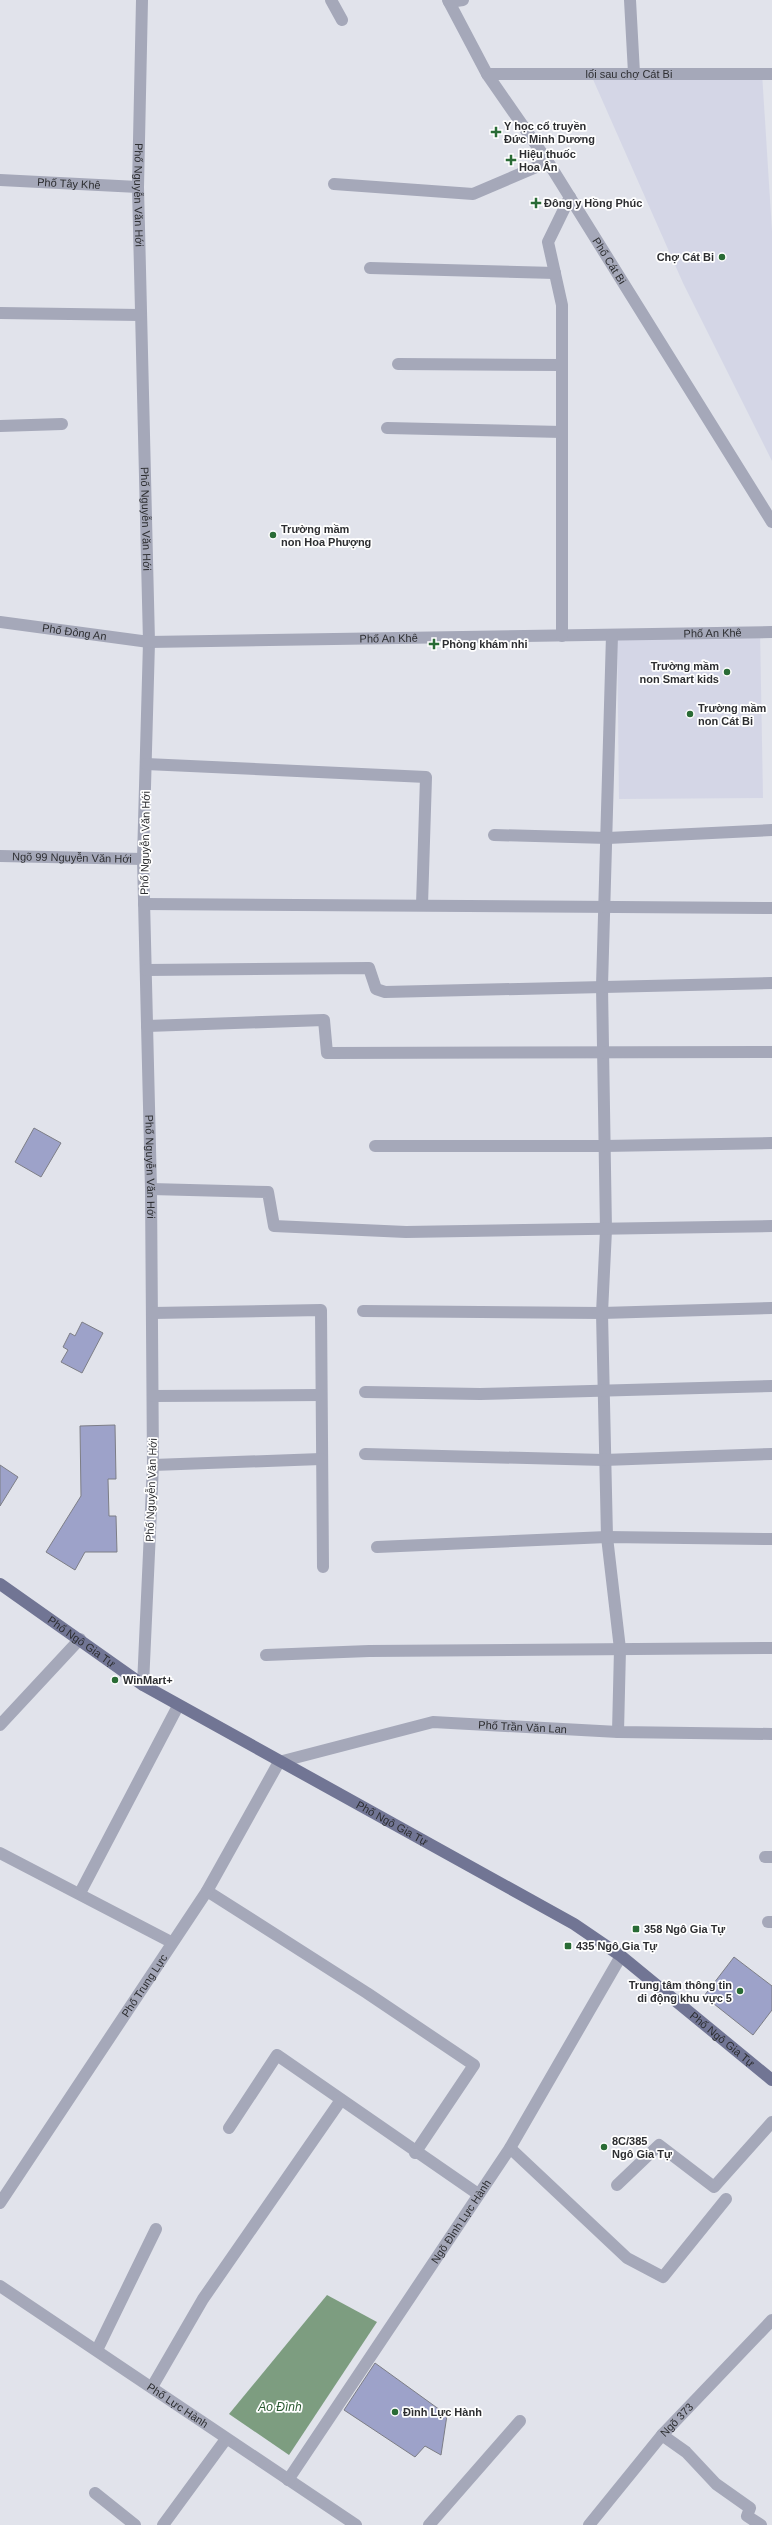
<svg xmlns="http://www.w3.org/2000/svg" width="772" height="2525" viewBox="0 0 772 2525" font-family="Helvetica,sans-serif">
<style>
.built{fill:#d4d6e6}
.water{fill:#7d9d80}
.building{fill:#9da2c9;stroke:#7d7e86}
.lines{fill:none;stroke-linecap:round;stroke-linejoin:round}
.minor{stroke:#a5a8b9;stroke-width:12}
.major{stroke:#717594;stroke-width:12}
.poi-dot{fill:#296b35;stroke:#fff;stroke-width:1.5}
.labels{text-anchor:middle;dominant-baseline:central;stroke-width:3.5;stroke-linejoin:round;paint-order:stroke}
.street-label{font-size:11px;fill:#2d2e31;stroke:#fff}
.poi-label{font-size:11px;font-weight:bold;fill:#2d2e31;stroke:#fff;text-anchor:start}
.water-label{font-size:12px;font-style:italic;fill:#2a5b32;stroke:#fff}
</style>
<rect width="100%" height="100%" fill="#e1e3eb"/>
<g class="built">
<polygon points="588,68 762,73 772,231 772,461 683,283"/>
<polygon points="760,629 763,798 619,799 617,630"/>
</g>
<polygon class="water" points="327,2295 377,2322 289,2455 229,2414"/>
<g class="building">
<polygon points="34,1128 61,1143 41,1177 15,1162"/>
<polygon points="82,1322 103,1333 82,1373 61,1362 68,1350 63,1347 70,1333 75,1336"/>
<polygon points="115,1425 116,1479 108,1479 109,1516 116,1516 117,1552 85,1552 75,1570 46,1552 81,1496 80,1426"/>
<polygon points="0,1465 18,1477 0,1506"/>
<polygon points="734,1957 772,1986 772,2010 753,2035 704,1996"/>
<polygon points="375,2363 447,2415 441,2455 425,2446 415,2457 344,2410"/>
</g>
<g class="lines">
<g class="minor">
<path id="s1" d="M 142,0 L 138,187 L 149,642 L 143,859 L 151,1189 L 153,1465 L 143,1685"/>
<polyline points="331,0 342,20"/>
<path id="s2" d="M 448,0 L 487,74 L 548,162 L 772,522"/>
<polyline points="630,0 634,73"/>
<polyline points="449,2 463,0"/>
<path id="s3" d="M 487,74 L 772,74"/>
<path id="s4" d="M 0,180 L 138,187"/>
<polyline points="334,184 473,194 548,162"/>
<polyline points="370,268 555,273"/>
<polyline points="0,313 140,315"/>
<polyline points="398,364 562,365"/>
<polyline points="0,426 62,424"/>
<polyline points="387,428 562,432"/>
<path id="s5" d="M 0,622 L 149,642 L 772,632"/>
<polyline points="612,635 602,986 606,1230 602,1313 607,1537 620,1649 618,1732"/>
<polyline points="562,636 562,305 548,242 570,197"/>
<polyline points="146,764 426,777 422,905"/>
<polyline points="494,835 608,838 772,830"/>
<path id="s6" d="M 0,856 L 143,859"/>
<polyline points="144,904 772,908"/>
<polyline points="146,970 369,968 376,989 385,992 772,983"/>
<polyline points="147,1026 324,1020 327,1053 772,1052"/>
<polyline points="375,1146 604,1146 772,1143"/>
<polyline points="151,1189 268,1192 274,1226 406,1232 772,1226"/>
<polyline points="363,1311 602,1313 772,1308"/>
<polyline points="152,1313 321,1310 323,1567"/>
<polyline points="365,1392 480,1394 772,1386"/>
<polyline points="153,1396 321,1395"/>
<polyline points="365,1454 604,1460 772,1454"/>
<polyline points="153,1465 321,1459"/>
<polyline points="377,1547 607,1537 772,1539"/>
<polyline points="266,1655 369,1651 772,1648"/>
<polyline points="0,1725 80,1639"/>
<polyline points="0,1853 171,1942"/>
<polyline points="765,1857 772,1857"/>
<polyline points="207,1891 367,1993 474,2065 415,2153"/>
<polyline points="80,1893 178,1706"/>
<polyline points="768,1922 772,1922"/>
<polyline points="229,2128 277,2055 478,2194"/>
<polyline points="510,2148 627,2258 663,2277 726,2199"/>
<polyline points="617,2185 659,2145 714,2187 772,2122"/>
<path id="s7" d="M 0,2203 L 207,1891 L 279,1762 L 433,1722 L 618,1732 L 772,1734"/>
<path id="s8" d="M 0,2286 L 356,2525"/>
<polyline points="97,2350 156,2229"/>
<polyline points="152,2387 203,2299 341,2100"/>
<polyline points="662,2435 686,2452 716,2484 750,2508 747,2516 761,2525"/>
<path id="s9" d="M 288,2480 L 510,2148 L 621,1956"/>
<polyline points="95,2493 135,2525"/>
<polyline points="163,2525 226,2439"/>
<polyline points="429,2525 520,2421"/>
<path id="s10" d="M 589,2525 L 662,2435 L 772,2320"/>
</g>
<path class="major" id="s11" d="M 0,1584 L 143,1685 L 574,1924 L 621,1956 L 772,2080"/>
</g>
<g class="poi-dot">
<path d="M494 126h4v4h4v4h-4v4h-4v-4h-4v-4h4z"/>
<path d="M509 154h4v4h4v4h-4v4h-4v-4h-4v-4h4z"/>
<path d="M534 197h4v4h4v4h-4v4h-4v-4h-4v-4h4z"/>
<circle cx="722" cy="257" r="4"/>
<circle cx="273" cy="535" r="4"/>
<path d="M432 638h4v4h4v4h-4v4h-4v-4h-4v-4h4z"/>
<circle cx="727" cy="672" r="4"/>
<circle cx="690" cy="714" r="4"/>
<circle cx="115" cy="1680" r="4"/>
<rect x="632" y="1925" width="8" height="8" rx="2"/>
<rect x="564" y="1942" width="8" height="8" rx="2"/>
<circle cx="740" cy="1991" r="4"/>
<circle cx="604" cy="2147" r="4"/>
<circle cx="395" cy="2412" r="4"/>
</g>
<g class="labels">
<g class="street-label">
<text stroke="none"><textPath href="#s3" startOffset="142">lối sau chợ Cát Bi</textPath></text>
<text stroke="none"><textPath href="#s4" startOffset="69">Phố Tây Khê</textPath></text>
<text stroke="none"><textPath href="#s1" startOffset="195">Phố Nguyễn Văn Hới</textPath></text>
<text stroke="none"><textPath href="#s2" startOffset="307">Phố Cát Bi</textPath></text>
<text stroke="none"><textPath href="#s1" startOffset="519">Phố Nguyễn Văn Hới</textPath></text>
<text stroke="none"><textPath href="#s5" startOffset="75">Phố Đông An</textPath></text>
<text stroke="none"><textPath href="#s5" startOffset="714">Phố An Khê</textPath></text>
<text stroke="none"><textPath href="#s5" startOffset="390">Phố An Khê</textPath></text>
<text transform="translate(145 843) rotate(-89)">Phố Nguyễn Văn Hới</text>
<text stroke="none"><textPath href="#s6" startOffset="72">Ngõ 99 Nguyễn Văn Hới</textPath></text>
<text stroke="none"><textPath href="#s1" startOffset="1167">Phố Nguyễn Văn Hới</textPath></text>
<text transform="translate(151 1490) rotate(-88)">Phố Nguyễn Văn Hới</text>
<text stroke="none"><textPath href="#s11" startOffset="100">Phố Ngô Gia Tự</textPath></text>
<text stroke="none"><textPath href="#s7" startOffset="771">Phố Trần Văn Lan</textPath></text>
<text stroke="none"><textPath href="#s11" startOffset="460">Phố Ngô Gia Tự</textPath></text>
<text stroke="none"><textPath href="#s7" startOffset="261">Phố Trung Lực</textPath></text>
<text stroke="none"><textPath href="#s11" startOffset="856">Phố Ngô Gia Tự</textPath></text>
<text stroke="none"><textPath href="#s9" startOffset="311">Ngõ Đình Lực Hành</textPath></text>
<text stroke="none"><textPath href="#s8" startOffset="214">Phố Lực Hành</textPath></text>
<text stroke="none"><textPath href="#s10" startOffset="137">Ngõ 373</textPath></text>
</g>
<g class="poi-label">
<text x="504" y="126">Y học cổ truyền<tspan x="504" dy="13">Đức Minh Dương</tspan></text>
<text x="519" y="154">Hiệu thuốc<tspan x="519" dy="13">Hoa Ân</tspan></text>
<text x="544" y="203">Đông y Hồng Phúc</text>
<text x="714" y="257" text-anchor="end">Chợ Cát Bi</text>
<text x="281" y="529">Trường mầm<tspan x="281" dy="13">non Hoa Phượng</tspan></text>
<text x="442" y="644">Phòng khám nhi</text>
<text x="719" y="666" text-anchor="end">Trường mầm<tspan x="719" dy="13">non Smart kids</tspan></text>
<text x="698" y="708">Trường mầm<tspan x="698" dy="13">non Cát Bi</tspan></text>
<text x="123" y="1680">WinMart+</text>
<text x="644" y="1929">358 Ngô Gia Tự</text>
<text x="576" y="1946">435 Ngô Gia Tự</text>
<text x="732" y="1985" text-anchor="end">Trung tâm thông tin<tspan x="732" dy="13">di động khu vực 5</tspan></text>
<text x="612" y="2141">8C/385<tspan x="612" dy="13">Ngô Gia Tự</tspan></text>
<text x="403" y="2412">Đình Lực Hành</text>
</g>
<g class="water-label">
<text x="280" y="2407">Ao Đình</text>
</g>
</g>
</svg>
